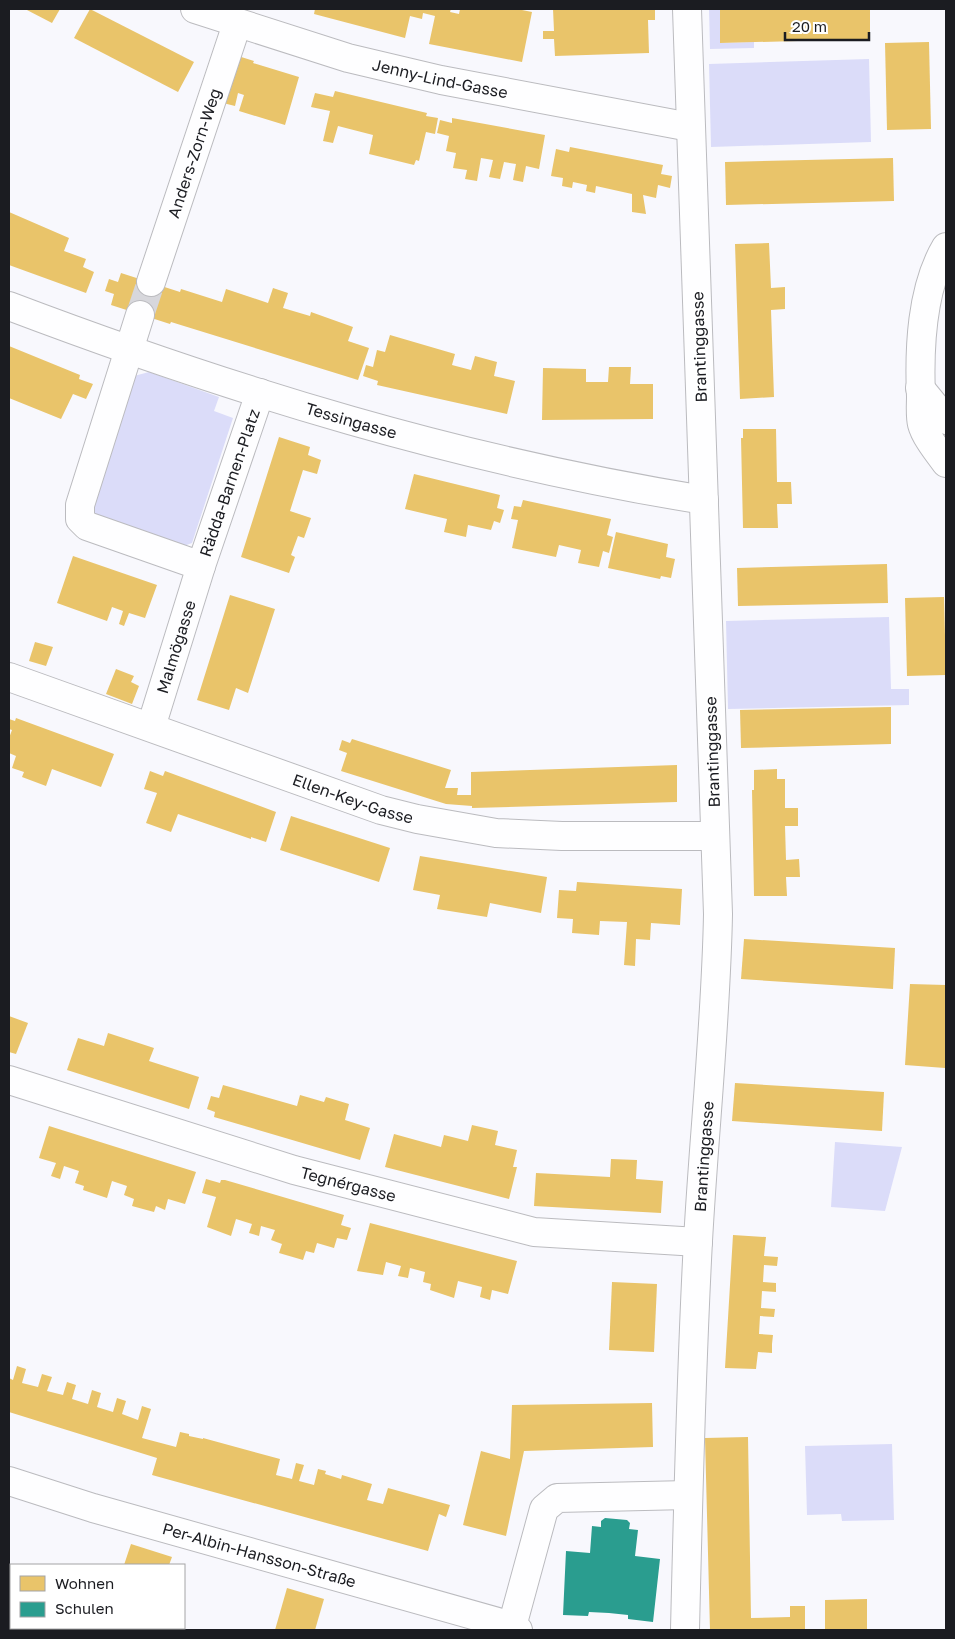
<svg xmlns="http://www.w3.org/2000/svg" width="955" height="1639" viewBox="0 0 955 1639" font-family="'Golos Text',sans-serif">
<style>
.green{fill:#dbdcf9}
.homes{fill:#e9c46a}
.schools{fill:#2a9d8f}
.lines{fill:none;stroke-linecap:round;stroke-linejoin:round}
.minor-tunnel{stroke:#d7d7dc;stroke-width:28;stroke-dasharray:28 14;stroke-linecap:butt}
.minor-casing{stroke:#bbbbbf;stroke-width:30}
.minor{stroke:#fefeff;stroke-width:28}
.labels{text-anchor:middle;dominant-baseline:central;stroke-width:5;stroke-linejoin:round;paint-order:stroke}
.street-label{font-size:16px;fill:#1b1c21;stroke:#fff}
</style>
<rect width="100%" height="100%" fill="#f8f8fd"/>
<g class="green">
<polygon points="709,9 720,9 720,43 754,42 754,48 710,49"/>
<polygon points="869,59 871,142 711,147 709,64"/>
<polygon points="149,372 219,397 214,411 233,418 192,543 181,547 94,517 90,501 134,376"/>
<polygon points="889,617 891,689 909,689 909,705 728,709 726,621"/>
<polygon points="835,1142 902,1147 885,1211 831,1207"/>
<polygon points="892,1444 894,1520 842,1521 841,1514 807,1515 805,1446"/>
</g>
<g class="homes">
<polygon points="25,9 60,9 52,23"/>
<polygon points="90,9 194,62 178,92 74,38"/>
<polygon points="315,9 451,9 450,12 459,14 460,9 517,9 532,12 522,62 429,44 435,16 423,13 422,19 410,16 405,38 314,14"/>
<polygon points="553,9 655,9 655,20 648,20 649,53 555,56 554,39 543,39 543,31 554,31"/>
<polygon points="720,9 870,9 870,39 720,43"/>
<polygon points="929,42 931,129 887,130 885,43"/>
<polygon points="238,56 254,61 253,63 299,77 285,125 239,111 244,95 238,93 235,106 223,103"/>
<polygon points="335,91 427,113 426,116 438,118 435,134 426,132 419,161 416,160 414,165 369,154 373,135 338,126 333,143 323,141 330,111 311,107 315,93 333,97"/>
<polygon points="452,118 545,135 539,169 526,166 523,182 513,180 516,164 504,162 500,179 489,177 493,160 481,158 477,181 465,179 467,170 453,168 456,153 446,151 449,136 437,133 440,120 452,123"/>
<polygon points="570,147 663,165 661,174 672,176 670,188 658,185 656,198 643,195 646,214 632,212 632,194 596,186 595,193 586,191 587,185 573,182 572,188 562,186 563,178 551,176 556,149 569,152"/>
<polygon points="893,158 894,201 726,205 725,162"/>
<polygon points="9,212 69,238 64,251 86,259 83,267 94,272 86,293 9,265"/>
<polygon points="769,243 771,288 785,287 785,309 771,310 774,397 740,399 735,244"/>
<polygon points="121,273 180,292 181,289 222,302 226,289 268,303 273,288 288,293 283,308 310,316 311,312 353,327 348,341 369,348 358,380 171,322 170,324 111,305 114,294 105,291 109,279 118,282"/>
<polygon points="390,335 455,354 452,365 471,370 475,356 497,362 494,376 515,381 507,414 377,385 378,381 363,376 366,365 373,367 377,350 385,352"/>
<polygon points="9,346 80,375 79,379 93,384 86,399 73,394 61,419 9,398"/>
<polygon points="609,367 631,367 630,384 653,384 653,419 542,420 543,368 586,369 586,382 608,382"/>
<polygon points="743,429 776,429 777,482 791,482 792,504 777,504 778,528 743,528 741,438 743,438"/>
<polygon points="279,437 310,447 308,455 321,460 317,474 303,470 290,511 311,518 304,538 298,536 291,555 295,557 289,573 241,557"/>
<polygon points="414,474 500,495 497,508 504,510 500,523 494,521 491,530 468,525 466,537 444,532 447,519 405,509"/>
<polygon points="523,500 611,519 607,535 613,537 609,553 603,551 599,567 578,563 581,550 559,545 556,557 512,548 518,520 511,519 514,506 521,507"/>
<polygon points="616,532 668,544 666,557 675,559 671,578 661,576 660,579 608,568"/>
<polygon points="73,556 157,585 145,618 129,613 124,626 119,624 123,611 112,607 107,621 57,603"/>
<polygon points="887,564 888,603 738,606 737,568"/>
<polygon points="230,595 275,609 248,693 236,688 229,710 197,700"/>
<polygon points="944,597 946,675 907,676 905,598"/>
<polygon points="35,642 53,647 46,666 29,661"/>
<polygon points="116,669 134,676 131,682 139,686 132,704 106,694"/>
<polygon points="891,707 891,744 741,748 740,710"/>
<polygon points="16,718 114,754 101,787 52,769 46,786 22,777 24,772 12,768 16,756 9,753 9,738 12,730 9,729 9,719 15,721"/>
<polygon points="352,739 451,770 445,788 458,788 457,795 471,795 471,772 677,765 677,802 472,808 472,806 446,804 341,771 347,753 339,750 342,740 350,743"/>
<polygon points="777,769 777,779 785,779 785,808 798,808 798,826 785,826 786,860 799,859 800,877 786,877 787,896 754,896 752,790 754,790 754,770"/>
<polygon points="150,771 163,776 165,771 276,812 266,842 251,837 251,839 178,814 171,832 146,823 157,793 144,789"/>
<polygon points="291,816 390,848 379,882 280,850"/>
<polygon points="420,856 547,877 541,913 490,903 487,917 437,909 440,895 413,890"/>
<polygon points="577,882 682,889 680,925 651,923 650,940 636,939 635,966 624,965 627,922 600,921 599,935 572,933 573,919 557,918 559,890 576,891"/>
<polygon points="744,939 895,948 893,989 741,979"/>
<polygon points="910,984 946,985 945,1068 905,1065"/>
<polygon points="9,1016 28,1023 16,1054 9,1052"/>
<polygon points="108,1033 154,1048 149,1061 199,1077 189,1109 67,1070 78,1038 104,1046"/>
<polygon points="735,1083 884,1092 882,1131 732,1121"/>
<polygon points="223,1085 297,1106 300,1095 324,1102 326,1097 349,1104 345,1120 370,1128 360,1160 214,1117 215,1112 207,1109 211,1096 219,1098"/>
<polygon points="472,1125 498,1131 495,1145 517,1150 513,1167 517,1167 509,1199 385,1167 394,1134 441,1147 444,1135 468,1141"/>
<polygon points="49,1126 196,1172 185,1204 168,1199 165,1210 156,1206 154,1212 132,1206 134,1199 124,1195 127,1186 112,1181 107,1198 83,1190 84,1186 75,1183 79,1171 64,1166 60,1179 51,1176 56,1163 39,1158"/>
<polygon points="611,1159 637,1160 636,1179 663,1181 661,1213 534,1206 536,1173 610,1177"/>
<polygon points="206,1179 220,1183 221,1180 225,1180 344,1215 341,1225 351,1228 347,1240 337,1238 334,1248 317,1243 314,1253 306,1251 303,1260 279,1253 282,1244 271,1240 275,1230 261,1226 259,1236 249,1233 252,1224 236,1219 231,1236 207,1227 216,1197 202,1193"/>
<polygon points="370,1223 517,1261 508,1294 492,1290 490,1300 480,1297 482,1287 458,1281 454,1298 430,1290 431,1284 423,1282 425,1272 410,1268 408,1278 398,1276 401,1266 386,1262 383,1275 357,1271"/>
<polygon points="733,1235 766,1237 764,1256 778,1257 777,1266 764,1265 763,1282 776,1283 776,1292 762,1291 761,1308 775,1309 774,1317 760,1316 759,1334 773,1335 772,1344 772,1353 758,1352 756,1369 725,1368"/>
<polygon points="612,1282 657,1284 654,1352 609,1350"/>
<polygon points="17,1366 26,1369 22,1383 38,1387 42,1374 52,1377 47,1391 63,1395 67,1382 76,1385 72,1399 88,1404 92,1390 101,1393 97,1407 113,1412 117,1398 126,1401 122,1414 138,1420 142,1406 151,1409 142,1438 176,1447 180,1432 189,1434 189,1436 203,1439 203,1438 280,1459 276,1475 292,1479 296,1463 304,1465 299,1481 314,1485 318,1469 326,1471 325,1474 341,1479 342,1475 372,1484 367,1500 383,1504 388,1488 450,1505 446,1517 439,1514 428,1551 152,1475 157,1458 9,1412 9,1378 13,1380"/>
<polygon points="652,1403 653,1447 524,1451 506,1536 463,1525 481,1451 510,1459 512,1405"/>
<polygon points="748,1437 751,1618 790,1617 790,1606 805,1606 805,1630 710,1630 705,1438"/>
<polygon points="131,1544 172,1557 169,1565 124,1565"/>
<polygon points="287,1588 324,1599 315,1630 275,1630"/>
<polygon points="867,1599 867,1630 825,1630 825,1600"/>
<polygon points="105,1628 150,1628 149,1630 105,1630"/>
</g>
<polygon class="schools" points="605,1518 627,1520 630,1523 629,1529 638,1530 635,1556 660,1559 653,1622 628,1619 628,1615 609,1613 589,1612 588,1616 563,1615 566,1551 590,1553 592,1526 601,1527 601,1521"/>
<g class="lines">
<polyline class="minor-tunnel" points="140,315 151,282"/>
<defs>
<g id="minor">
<path id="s1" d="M 195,9 L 348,58 L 441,80 L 690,127"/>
<path d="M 946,247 C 921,289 919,349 921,397 C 921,405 920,416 922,424 C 925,436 938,452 946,463"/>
<path id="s2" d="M 151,282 L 237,24"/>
<path id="s3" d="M 9,306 C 236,392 463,461 704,500"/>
<path id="s4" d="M 140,315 L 80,505 L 80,519 L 87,526 L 201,566 L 260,393"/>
<polyline points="920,388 946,420"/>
<path id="s5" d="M 9,677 L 381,810 L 417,819 L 496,833 L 562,836 L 714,836"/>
<path id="s6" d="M 151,727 L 201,566"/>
<path id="s7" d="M 9,1080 L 294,1170 L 534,1232 L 698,1242"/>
<path id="s8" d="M 9,1481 L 93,1508 L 512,1626 L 518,1630"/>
<polyline points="511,1630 544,1509 557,1498 688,1495"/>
<path id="s9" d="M 685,1630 C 688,1501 691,1371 698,1241 C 704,1132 716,1023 718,914 L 687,9"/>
</g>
</defs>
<use href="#minor" class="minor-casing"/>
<use href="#minor" class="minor"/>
</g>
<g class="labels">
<g class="street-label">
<text stroke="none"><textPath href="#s1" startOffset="255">Jenny-Lind-Gasse</textPath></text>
<text stroke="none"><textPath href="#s2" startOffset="136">Anders-Zorn-Weg</textPath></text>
<text transform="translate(699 347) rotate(-92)">Brantinggasse</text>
<text stroke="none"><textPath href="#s3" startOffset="361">Tessingasse</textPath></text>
<text stroke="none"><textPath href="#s4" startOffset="432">Rädda-Barnen-Platz</textPath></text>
<text stroke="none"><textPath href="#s6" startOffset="84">Malmögasse</textPath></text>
<text transform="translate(712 752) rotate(-92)">Brantinggasse</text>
<text stroke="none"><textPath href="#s5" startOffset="365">Ellen-Key-Gasse</textPath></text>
<text stroke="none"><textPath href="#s9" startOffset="474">Brantinggasse</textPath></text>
<text stroke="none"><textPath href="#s7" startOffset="355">Tegnérgasse</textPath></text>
<text stroke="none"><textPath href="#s8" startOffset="261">Per-Albin-Hansson-Straße</textPath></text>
</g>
</g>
<rect width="955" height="1639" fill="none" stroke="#1b1c21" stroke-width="20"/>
<rect x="10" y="1564" width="175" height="65" fill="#ffffff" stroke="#a4a4a6"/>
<rect x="20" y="1576" width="25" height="15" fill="#e9c46a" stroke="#a4a4a6"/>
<text x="55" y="1589" font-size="15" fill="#1b1c21">Wohnen</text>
<rect x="20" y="1602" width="25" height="15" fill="#2a9d8f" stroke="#a4a4a6"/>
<text x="55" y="1614" font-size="15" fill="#1b1c21">Schulen</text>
<path d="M785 32v8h84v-8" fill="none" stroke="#1b1c21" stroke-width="2.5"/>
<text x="792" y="32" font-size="15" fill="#1b1c21" stroke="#ffffff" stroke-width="4" paint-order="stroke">20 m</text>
</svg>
